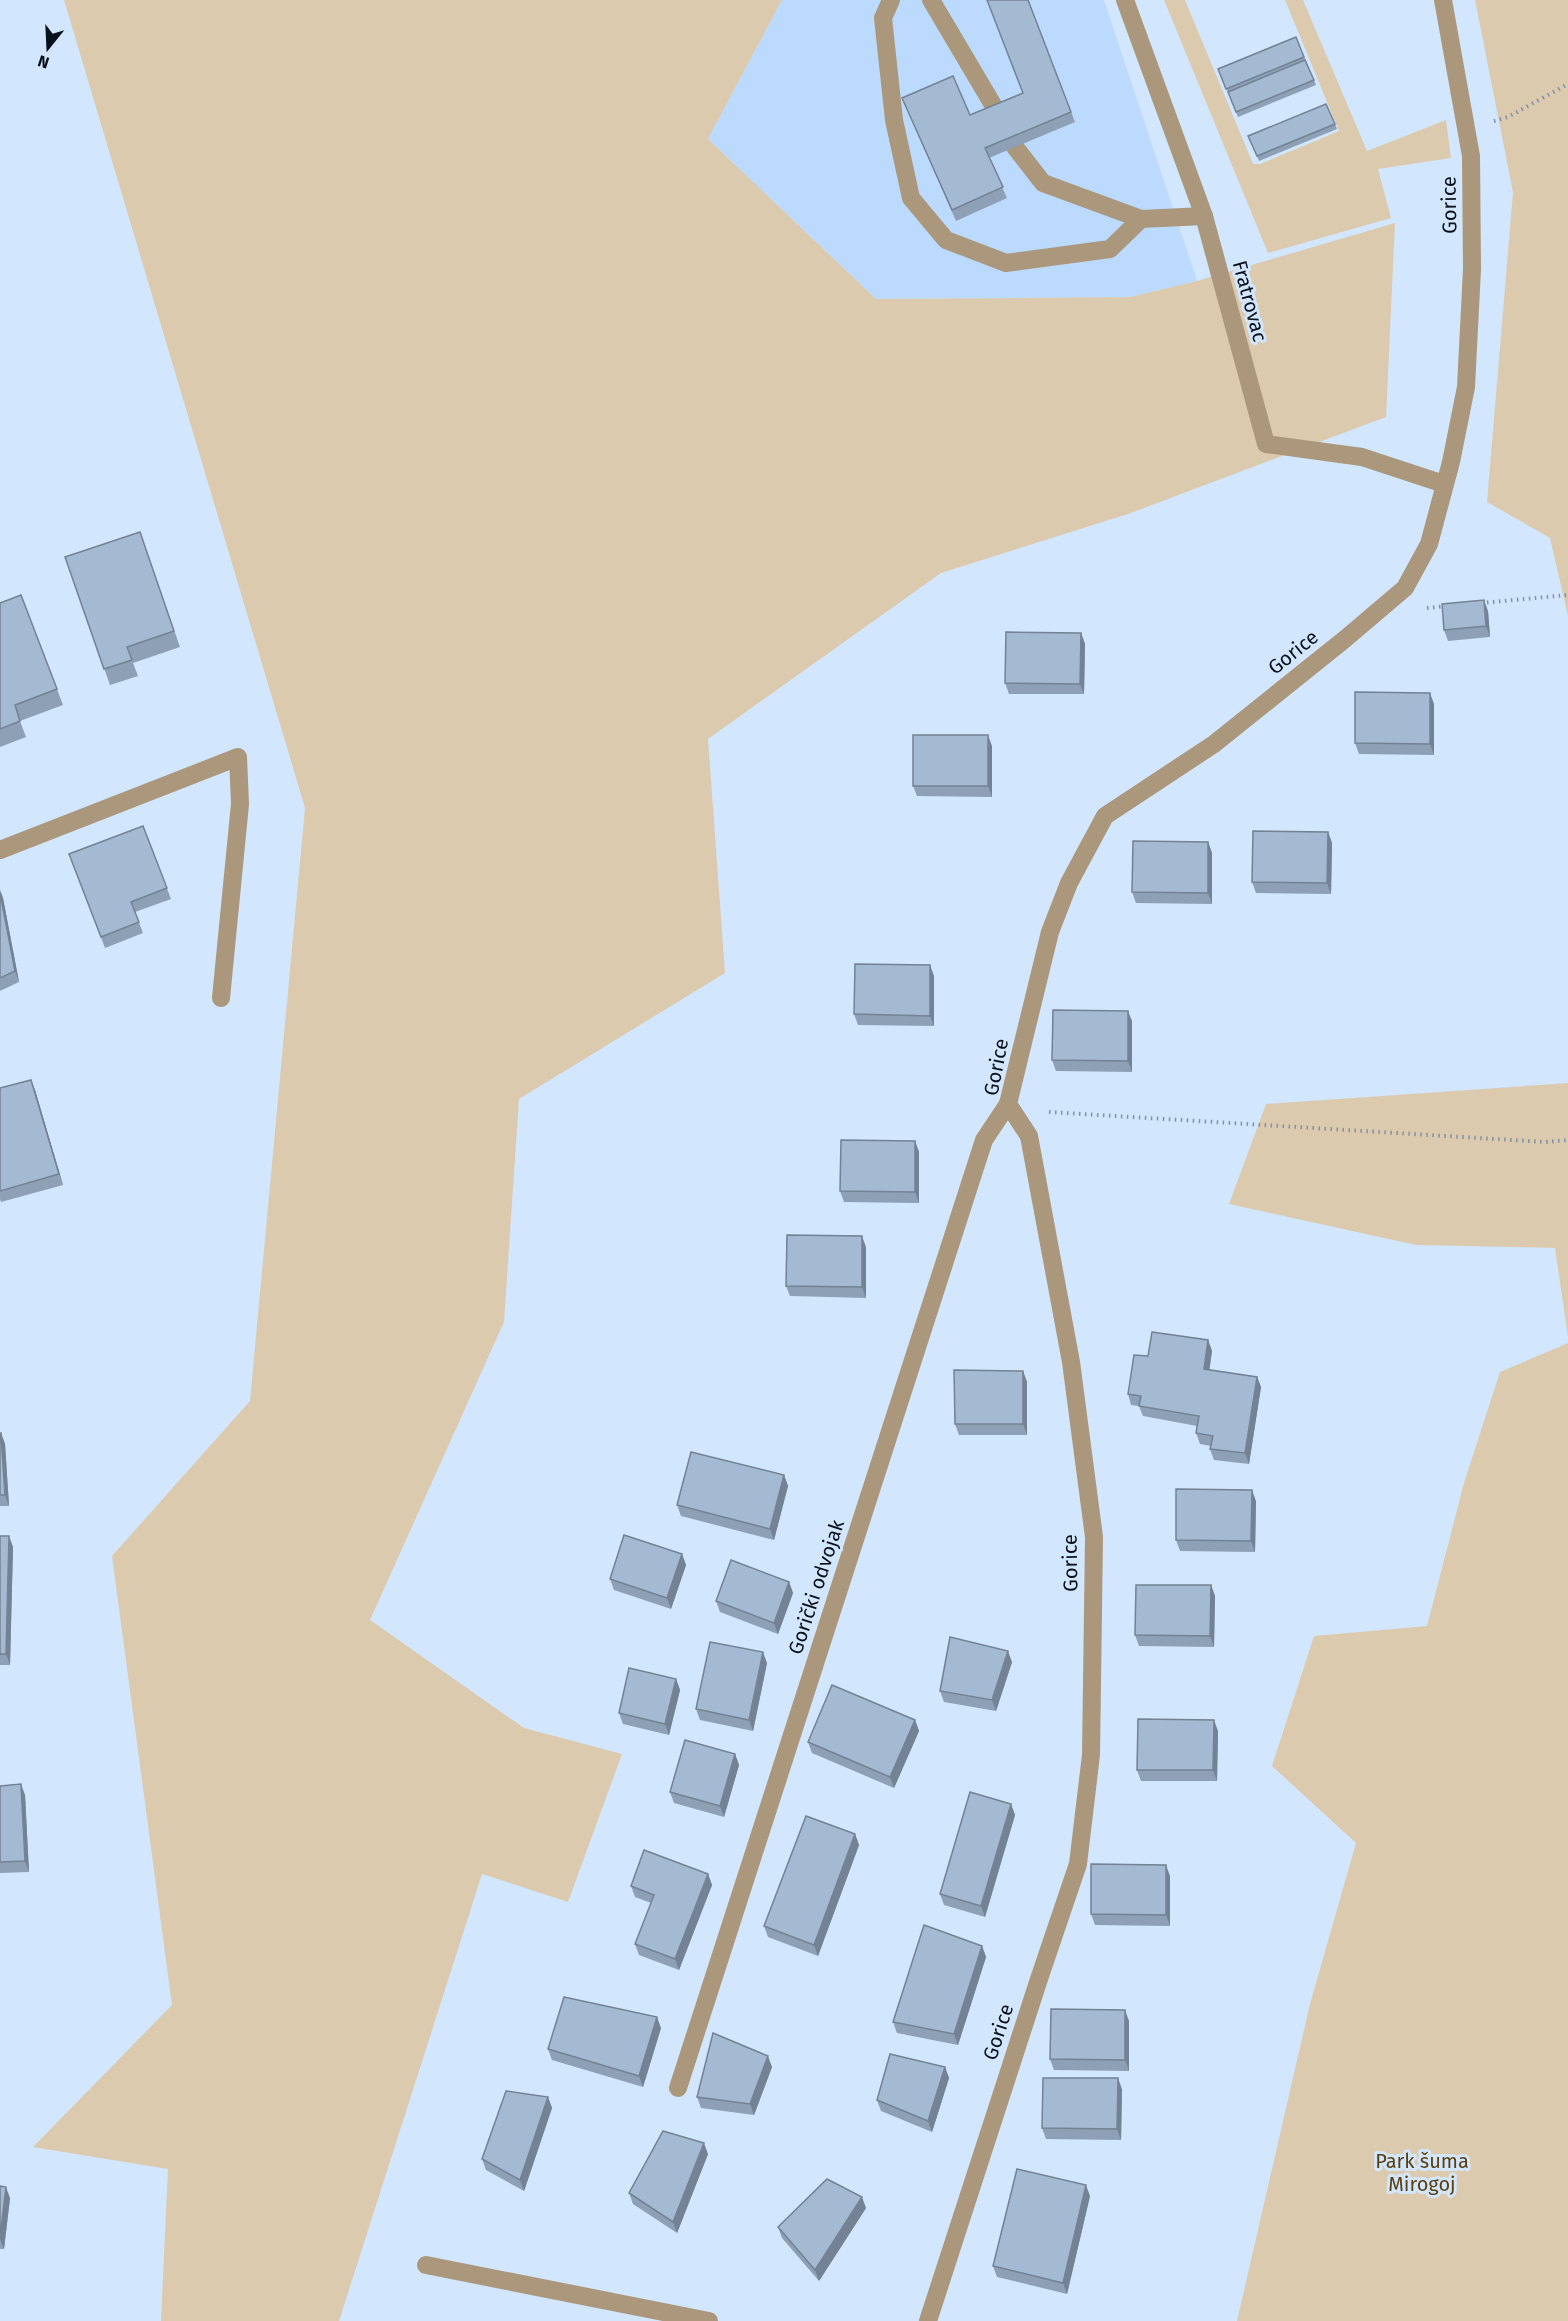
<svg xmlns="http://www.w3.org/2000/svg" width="1568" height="2321" viewBox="0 0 1568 2321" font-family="'Fira Sans',sans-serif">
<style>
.built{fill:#bcdafd}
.green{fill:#dccaaf}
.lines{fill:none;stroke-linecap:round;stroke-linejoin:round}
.path{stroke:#8291a3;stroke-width:4;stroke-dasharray:1.5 4.5;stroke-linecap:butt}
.minor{stroke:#ab977b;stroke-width:18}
.wall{fill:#8da0b5}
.shaded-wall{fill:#738294}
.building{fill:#a4bad3;stroke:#738294;stroke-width:1.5}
.labels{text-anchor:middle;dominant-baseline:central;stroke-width:6;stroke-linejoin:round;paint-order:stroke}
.street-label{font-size:20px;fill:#08101a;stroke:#d2e6fd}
.park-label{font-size:20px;fill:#5b3f0d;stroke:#d2e6fd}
</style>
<rect width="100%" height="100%" fill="#d2e6fd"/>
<polygon class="built" points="782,0 1104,0 1197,281 1130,297 876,299 708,139"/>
<g class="green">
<polygon points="64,0 782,0 708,139 876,299 1130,297 1197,281 1395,223 1386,417 1128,514 941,573 708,739 725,973 519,1099 504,1322 370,1620 524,1728 622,1754 568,1902 482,1874 339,2321 161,2321 168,2169 33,2147 172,2005 112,1556 250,1401 305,808"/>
<polygon points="1164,0 1185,0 1253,164 1260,164 1339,131 1285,0 1303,0 1367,151 1446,120 1451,158 1378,169 1391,218 1268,253"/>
<polygon points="1475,0 1568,0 1568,616 1550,538 1487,502 1513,192"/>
<polygon points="1568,1083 1568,1337 1555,1248 1416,1245 1229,1204 1266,1104"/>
<polygon points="1568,1343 1568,2321 1237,2321 1310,2004 1356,1843 1272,1766 1314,1636 1427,1626 1464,1483 1500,1372"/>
</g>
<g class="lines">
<g class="path">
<polyline points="1494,121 1508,117 1568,84"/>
<polyline points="1481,603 1568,595"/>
<polyline points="1427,608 1447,606"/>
<polyline points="1049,1112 1545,1142 1568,1140"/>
</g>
<g class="minor">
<polyline points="891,0 883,18 894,120 911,198 946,240 1006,263 1110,249 1141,219"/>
<polyline points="931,0 999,115"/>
<polyline points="1125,0 1204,216 1266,444 1362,457 1444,484"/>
<polyline points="1015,147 1043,183 1141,219 1204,216"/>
<polyline points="0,850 238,757 240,804 221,998"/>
<polyline points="678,2088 984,1140 1008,1104"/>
<polyline points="426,2265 709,2321"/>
<polyline points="928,2321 1039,1979 1078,1864 1091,1755 1094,1537 1071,1362 1029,1136 1008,1104 1050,932 1069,883 1105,816 1214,744 1345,639 1405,588 1429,544 1451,462 1466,387 1472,269 1471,156 1443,0"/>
</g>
</g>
<g class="wall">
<polygon points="1028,0 1075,122 989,158 1007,198 956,221 902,98 970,115 1023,93"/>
<polygon points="1296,37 1316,85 1238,117 1218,69"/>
<polygon points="1335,124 1337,129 1259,161 1248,136"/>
<polygon points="140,532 180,647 133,663 138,676 110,685 65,557"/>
<polygon points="21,595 63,705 20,721 26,737 0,747 0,603"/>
<polygon points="1488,611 1490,637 1448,641 1444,630"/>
<polygon points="1081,633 1085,644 1084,694 1009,694 1005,683"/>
<polygon points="1434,704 1434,755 1359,754 1355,743"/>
<polygon points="992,746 992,797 917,796 913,786"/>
<polygon points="143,826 171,899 135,912 143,933 105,948 69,854"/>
<polygon points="1328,832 1332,843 1331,894 1256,893 1252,882"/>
<polygon points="1208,842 1212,853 1212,904 1136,903 1132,892"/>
<polygon points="0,890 3,898 19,982 0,991"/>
<polygon points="934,976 934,1026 858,1025 854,1014"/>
<polygon points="1132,1021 1132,1072 1056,1071 1052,1060"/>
<polygon points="0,1088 35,1090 63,1185 1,1202 0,1199"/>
<polygon points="915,1141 919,1152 919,1203 844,1202 840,1191"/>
<polygon points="866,1247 866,1298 790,1296 786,1286"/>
<polygon points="1208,1340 1212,1351 1209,1370 1257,1377 1261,1387 1249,1464 1214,1460 1210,1449 1211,1446 1200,1444 1196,1433 1197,1426 1143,1416 1139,1406 1131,1405 1128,1394 1148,1356"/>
<polygon points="1023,1371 1027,1382 1027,1435 959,1435 955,1424"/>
<polygon points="0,1433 1,1433 5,1444 9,1506 0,1506"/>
<polygon points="784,1475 788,1486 774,1540 681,1516 677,1505"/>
<polygon points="1256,1501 1255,1552 1180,1551 1176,1540"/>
<polygon points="0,1536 13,1547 10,1665 0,1665"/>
<polygon points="682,1554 686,1565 671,1609 614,1590 610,1579"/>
<polygon points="789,1582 793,1593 778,1634 720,1612 716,1601"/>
<polygon points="1211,1585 1215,1596 1214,1647 1139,1646 1135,1635"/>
<polygon points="1012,1662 996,1711 944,1702 940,1691"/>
<polygon points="767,1663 753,1731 700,1720 696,1709"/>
<polygon points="676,1679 680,1690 669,1735 623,1724 619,1713"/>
<polygon points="915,1720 919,1731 894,1788 812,1753 808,1742"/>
<polygon points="1218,1731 1217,1781 1141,1781 1137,1770"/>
<polygon points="735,1754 739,1765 724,1817 674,1803 670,1792"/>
<polygon points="0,1786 25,1795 29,1872 0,1873"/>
<polygon points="1011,1804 1015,1815 985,1917 944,1905 940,1894"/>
<polygon points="855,1834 859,1845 818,1956 768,1937 764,1926"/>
<polygon points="708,1874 712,1885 679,1970 639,1955 635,1944 651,1903 635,1897 631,1886"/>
<polygon points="1170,1876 1170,1926 1095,1925 1091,1914"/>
<polygon points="982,1946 986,1957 958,2045 897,2033 893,2022"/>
<polygon points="1129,2021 1129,2071 1054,2070 1050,2059"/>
<polygon points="661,2028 643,2087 552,2060 548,2049"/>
<polygon points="772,2067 754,2115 701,2108 697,2097"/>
<polygon points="945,2067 949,2078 932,2132 881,2111 877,2100"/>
<polygon points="1122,2089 1121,2140 1046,2139 1042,2128"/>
<polygon points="548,2097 552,2108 524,2191 486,2170 482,2159"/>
<polygon points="708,2154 677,2233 633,2204 629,2193"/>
<polygon points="0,2186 10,2198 4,2249 0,2249"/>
<polygon points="1090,2196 1067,2294 997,2277 993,2266"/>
<polygon points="866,2208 819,2281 782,2238 778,2227"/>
</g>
<g class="shaded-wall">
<polygon points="1484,600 1488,611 1490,637 1486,626"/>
<polygon points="1081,633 1085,644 1084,694 1080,684"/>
<polygon points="1430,693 1434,704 1434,755 1430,744"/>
<polygon points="988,735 992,746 992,797 988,786"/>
<polygon points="1328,832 1332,843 1331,894 1327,883"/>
<polygon points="1208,842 1212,853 1212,904 1208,893"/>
<polygon points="0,890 3,898 19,982 15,971"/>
<polygon points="930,965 934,976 934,1026 930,1016"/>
<polygon points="1128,1011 1132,1021 1132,1072 1128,1061"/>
<polygon points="31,1080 35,1090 63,1185 59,1174"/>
<polygon points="915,1141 919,1152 919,1203 915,1192"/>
<polygon points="862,1236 866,1247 866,1298 862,1287"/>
<polygon points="1208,1340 1212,1351 1208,1380 1204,1369"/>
<polygon points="1023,1371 1027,1382 1027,1435 1023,1424"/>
<polygon points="1257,1377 1261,1387 1249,1464 1245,1453"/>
<polygon points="1,1433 5,1444 9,1506 5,1495"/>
<polygon points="784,1475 788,1486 774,1540 770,1529"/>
<polygon points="1252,1490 1256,1501 1255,1552 1251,1541"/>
<polygon points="9,1536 13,1547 10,1665 6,1654"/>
<polygon points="682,1554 686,1565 671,1609 667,1598"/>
<polygon points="789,1582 793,1593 778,1634 774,1623"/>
<polygon points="1211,1585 1215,1596 1214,1647 1210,1636"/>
<polygon points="1008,1651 1012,1662 996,1711 992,1700"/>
<polygon points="763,1652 767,1663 753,1731 749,1720"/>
<polygon points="676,1679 680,1690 669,1735 665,1724"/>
<polygon points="915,1720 919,1731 894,1788 890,1777"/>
<polygon points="1214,1720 1218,1731 1217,1781 1213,1770"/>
<polygon points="735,1754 739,1765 724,1817 720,1806"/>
<polygon points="21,1784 25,1795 29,1872 25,1861"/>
<polygon points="1011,1804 1015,1815 985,1917 981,1906"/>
<polygon points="855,1834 859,1845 818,1956 814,1945"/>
<polygon points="1166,1865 1170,1876 1170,1926 1166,1915"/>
<polygon points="708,1874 712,1885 679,1970 675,1959"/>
<polygon points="982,1946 986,1957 958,2045 954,2034"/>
<polygon points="1125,2010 1129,2021 1129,2071 1125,2060"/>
<polygon points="657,2017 661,2028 643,2087 639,2076"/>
<polygon points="768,2056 772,2067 754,2115 750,2104"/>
<polygon points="945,2067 949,2078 932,2132 928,2121"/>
<polygon points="1118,2078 1122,2089 1121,2140 1117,2129"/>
<polygon points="548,2097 552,2108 524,2191 520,2180"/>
<polygon points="704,2143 708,2154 677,2233 673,2222"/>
<polygon points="1086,2185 1090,2196 1067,2294 1063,2283"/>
<polygon points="6,2187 10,2198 4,2249 0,2239"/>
<polygon points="862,2197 866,2208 819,2281 815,2270"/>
</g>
<g class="building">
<polygon points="987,0 1028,0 1071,112 985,148 1003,187 952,210 902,98 953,76 970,115 1023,93"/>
<polygon points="1296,37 1304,57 1226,89 1218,69"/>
<polygon points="1305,60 1314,80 1236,112 1228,92"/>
<polygon points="1326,104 1335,124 1257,156 1248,136"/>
<polygon points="140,532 174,631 127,647 132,660 104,669 65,557"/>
<polygon points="21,595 57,689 15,705 20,721 0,729 0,603"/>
<polygon points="1484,600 1486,626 1444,630 1442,604"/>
<polygon points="1006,632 1081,633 1080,684 1005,683"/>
<polygon points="1355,692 1430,693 1430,744 1355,743"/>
<rect x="913" y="735" width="75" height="51"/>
<polygon points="143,826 167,888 131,902 139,922 101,937 69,854"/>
<polygon points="1253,831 1328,832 1327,883 1252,882"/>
<polygon points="1133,841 1208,842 1208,893 1132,892"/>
<polygon points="0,893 15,971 0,978"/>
<polygon points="855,964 930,965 930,1016 854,1014"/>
<polygon points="1053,1010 1128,1011 1128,1061 1052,1060"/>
<polygon points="31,1080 59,1174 0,1191 0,1088"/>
<polygon points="841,1140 915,1141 915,1192 840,1191"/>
<polygon points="787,1235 862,1236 862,1287 786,1286"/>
<polygon points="1152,1332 1208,1340 1204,1369 1257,1377 1245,1453 1210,1449 1213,1436 1196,1433 1199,1416 1139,1406 1141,1396 1128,1394 1134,1355 1148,1356"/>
<polygon points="954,1370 1023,1371 1023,1424 955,1424"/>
<polygon points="0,1433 1,1433 5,1495 0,1495"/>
<polygon points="691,1452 784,1475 770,1529 677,1505"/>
<polygon points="1176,1489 1252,1490 1251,1541 1176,1540"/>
<polygon points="624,1535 682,1554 667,1598 610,1579"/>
<polygon points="0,1536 9,1536 6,1654 0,1654"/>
<polygon points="731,1560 789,1582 774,1623 716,1601"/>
<polygon points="1136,1585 1211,1585 1210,1636 1135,1635"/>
<polygon points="950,1637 1008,1651 992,1700 940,1691"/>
<polygon points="710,1642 763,1652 749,1720 696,1709"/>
<polygon points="629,1668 676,1679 665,1724 619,1713"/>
<polygon points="832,1685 915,1720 890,1777 808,1742"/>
<polygon points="1138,1719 1214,1720 1213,1770 1137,1770"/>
<polygon points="685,1740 735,1754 720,1806 670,1792"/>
<polygon points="21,1784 25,1861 0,1862 0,1786"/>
<polygon points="970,1792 1011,1804 981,1906 940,1894"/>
<polygon points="806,1816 855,1834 814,1945 764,1926"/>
<polygon points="644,1850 708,1874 675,1959 635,1944 654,1895 631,1886"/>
<polygon points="1091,1864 1166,1865 1166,1915 1091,1914"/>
<polygon points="924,1925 982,1946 954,2034 893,2022"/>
<polygon points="564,1997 657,2017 639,2076 548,2049"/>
<polygon points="1051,2009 1125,2010 1125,2060 1050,2059"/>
<polygon points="713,2033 768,2056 750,2104 697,2097"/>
<polygon points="890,2054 945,2067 928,2121 877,2100"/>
<polygon points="1043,2078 1118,2078 1117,2129 1042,2128"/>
<polygon points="506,2091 548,2097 520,2180 482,2159"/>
<polygon points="663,2131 704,2143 673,2222 629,2193"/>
<polygon points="1017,2169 1086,2185 1063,2283 993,2266"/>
<polygon points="827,2179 862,2197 815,2270 778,2227"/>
<polygon points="0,2186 6,2187 0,2238"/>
</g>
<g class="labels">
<g class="street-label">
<text transform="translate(1449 205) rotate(-91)">Gorice</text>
<text transform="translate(1250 301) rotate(75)">Fratrovac</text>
<text transform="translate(1293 652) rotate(-39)">Gorice</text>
<text transform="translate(996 1067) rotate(-79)">Gorice</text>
<text transform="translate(1070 1563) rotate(-91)">Gorice</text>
<text transform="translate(816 1587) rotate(-72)">Gorički odvojak</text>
<text transform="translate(998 2032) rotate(-72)">Gorice</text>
</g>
<g class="park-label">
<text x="1422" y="2161">Park šuma<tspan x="1422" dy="23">Mirogoj</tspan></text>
</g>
</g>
<g transform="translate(48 48) rotate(198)" stroke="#d2e6fd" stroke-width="4.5" paint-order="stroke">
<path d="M0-4.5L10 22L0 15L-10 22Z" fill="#08101a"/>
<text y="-9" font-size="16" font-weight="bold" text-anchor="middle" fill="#08101a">N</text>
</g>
</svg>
